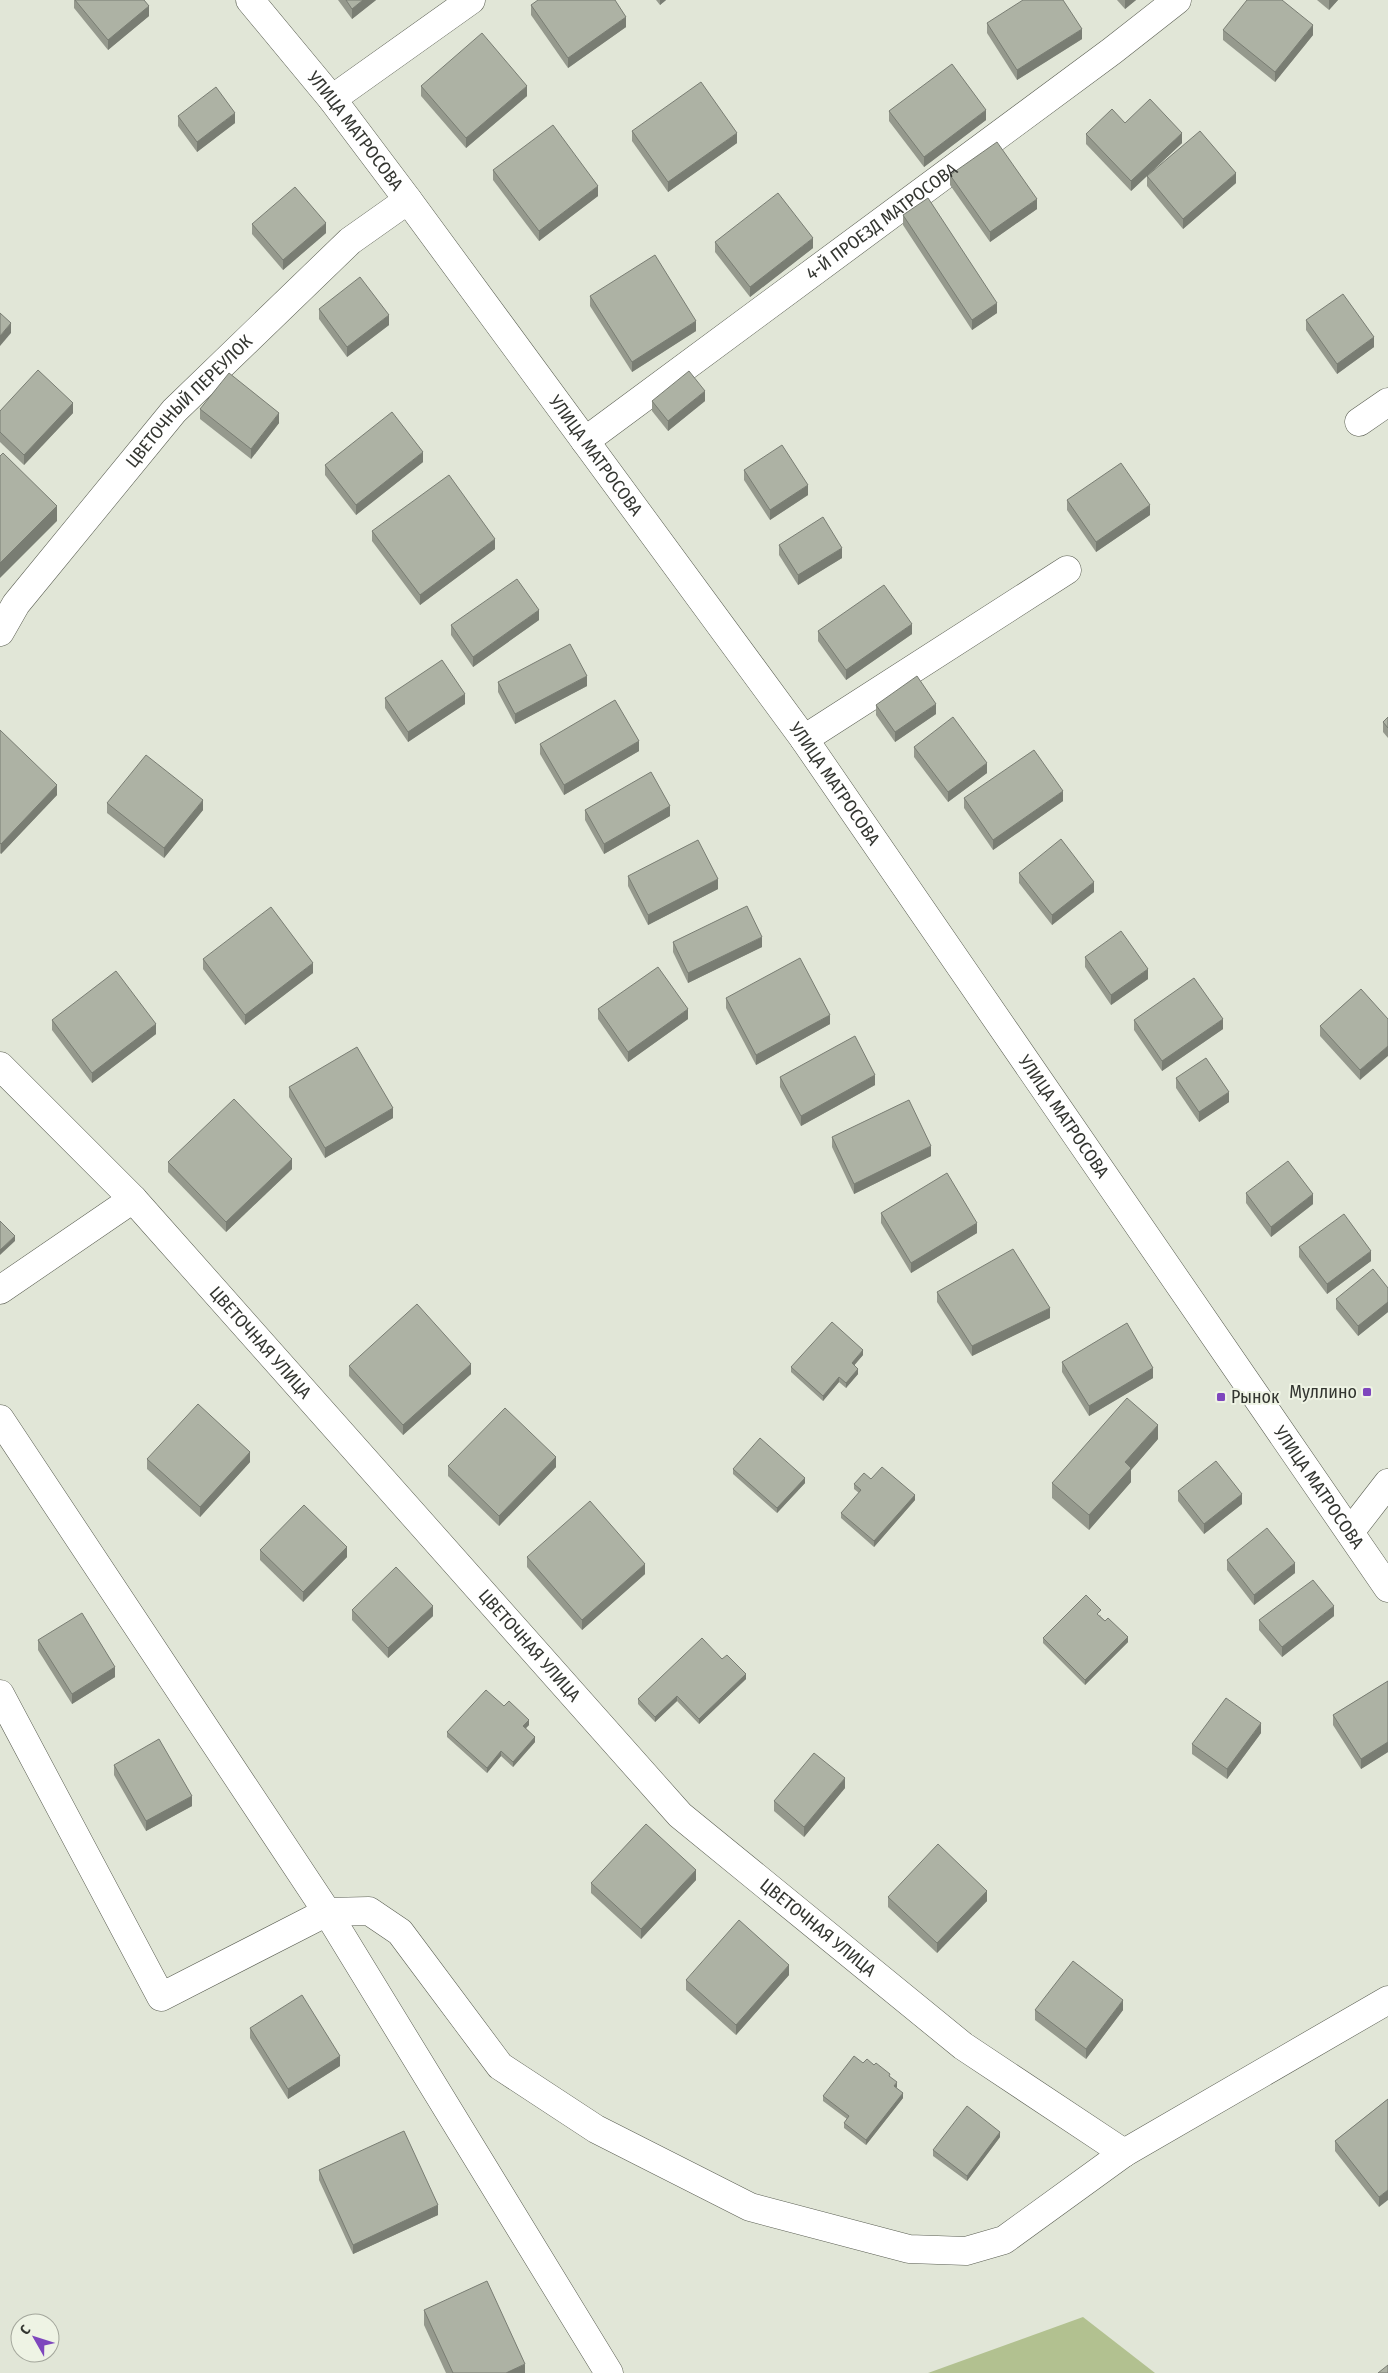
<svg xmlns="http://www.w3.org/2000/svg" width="1388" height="2373" viewBox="0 0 1388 2373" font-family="'Fira Sans Condensed',sans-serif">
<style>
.green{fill:#b2c190}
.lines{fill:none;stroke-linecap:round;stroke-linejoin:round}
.street-casing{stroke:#5a5e52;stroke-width:29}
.secondary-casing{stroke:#5a5e52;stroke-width:29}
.street{stroke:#fff;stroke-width:28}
.secondary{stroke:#fff;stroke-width:28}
.wall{fill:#95998d}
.shaded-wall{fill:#797d73}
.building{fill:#adb2a4;stroke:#797d73}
.poi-dot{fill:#7e46bd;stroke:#eef3e4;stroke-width:2}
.labels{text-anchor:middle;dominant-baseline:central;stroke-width:4;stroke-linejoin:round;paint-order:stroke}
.street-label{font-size:18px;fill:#343631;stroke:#eef3e4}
.poi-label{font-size:18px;fill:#343631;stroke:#eef3e4;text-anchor:end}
</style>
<rect width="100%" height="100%" fill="#e1e6d7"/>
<polygon class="green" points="1083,2317 1155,2373 928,2373"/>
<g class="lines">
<defs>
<g id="street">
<polyline points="1359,422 1388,402"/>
<path id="s1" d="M 585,441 L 1112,51 L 1177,0"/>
<path id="s2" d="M 0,632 L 16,604 L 174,411 L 350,241 L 408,200"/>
<polyline points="804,739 1067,570"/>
<path id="s3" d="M 0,1066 L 133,1199 L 680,1815 L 963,2046 L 1124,2153"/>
<polyline points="0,1290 133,1199"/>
<polyline points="0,1419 327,1912 609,2373"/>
<polyline points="0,1694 161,1997 327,1912 369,1911 400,1932 500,2066 596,2129 750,2207 909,2249 966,2251 1004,2240 1124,2153 1388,2000"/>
</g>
<g id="secondary">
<path id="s4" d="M 250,0 L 332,99 L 408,200 L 804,739 L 1388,1588"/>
<polyline points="332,99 471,0"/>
<polyline points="1350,1532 1388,1483"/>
</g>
</defs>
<use href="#street" class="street-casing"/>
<use href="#secondary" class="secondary-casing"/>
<use href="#street" class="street"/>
<use href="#secondary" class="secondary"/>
</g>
<g class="wall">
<polygon points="74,0 144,0 149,16 108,50 74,8"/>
<polygon points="338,0 376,0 352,19"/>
<polygon points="656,0 666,0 660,5"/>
<polygon points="1117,0 1136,0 1125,9"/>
<polygon points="1317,0 1338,0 1329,10"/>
<polygon points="531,5 626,27 568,68 531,15"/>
<polygon points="987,23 1082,39 1017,80 987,33"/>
<polygon points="1223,30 1313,35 1275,82 1223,40"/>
<polygon points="421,86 527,96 466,148 421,96"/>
<polygon points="889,111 986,120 924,167 889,121"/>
<polygon points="178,116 235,123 197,152 178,126"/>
<polygon points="1125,123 1182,143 1131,191 1086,144 1086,134"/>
<polygon points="632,131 737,143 668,192 632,141"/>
<polygon points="493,170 598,196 539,241 493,180"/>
<polygon points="950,175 1037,209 990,242 950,185"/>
<polygon points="1147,176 1236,183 1183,229 1147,186"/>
<polygon points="903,215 997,313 972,330 903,225"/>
<polygon points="252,224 326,233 283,270 252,234"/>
<polygon points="715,242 813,248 750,297 715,252"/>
<polygon points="590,296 696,331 632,372 590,306"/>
<polygon points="319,309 389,325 347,357 319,319"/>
<polygon points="1306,320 1374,347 1337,374 1306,330"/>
<polygon points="652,401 705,401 668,431 652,411"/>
<polygon points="200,409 279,423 251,459 200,419"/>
<polygon points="0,411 73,413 24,465 0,442"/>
<polygon points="423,462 356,515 325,475 325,465"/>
<polygon points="744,470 808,495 770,520 744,480"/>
<polygon points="1067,500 1150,515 1096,552 1067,510"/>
<polygon points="372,531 495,549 420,605 372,541"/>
<polygon points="779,545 842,558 798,585 779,555"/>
<polygon points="539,620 473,667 451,635 451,625"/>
<polygon points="818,631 912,634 846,680 818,641"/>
<polygon points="498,682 587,686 515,724 498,692"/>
<polygon points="385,698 465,704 408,742 385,708"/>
<polygon points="876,705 936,714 895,742 876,715"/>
<polygon points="1388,717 1388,738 1383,732 1383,722"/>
<polygon points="0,730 57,795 1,854 0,853"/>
<polygon points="540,744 639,751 564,795 540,754"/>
<polygon points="914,747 987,773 948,802 914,757"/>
<polygon points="964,798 1063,801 993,850 964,808"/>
<polygon points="107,803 203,810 164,858 107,813"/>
<polygon points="585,810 670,816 604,854 585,820"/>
<polygon points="1019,873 1094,892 1052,925 1019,883"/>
<polygon points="628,876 718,889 648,925 628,886"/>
<polygon points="673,942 762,947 688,983 673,952"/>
<polygon points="1085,957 1148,979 1111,1005 1085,967"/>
<polygon points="203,959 313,973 245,1025 203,969"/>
<polygon points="1361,989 1360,1080 1320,1036 1320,1026"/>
<polygon points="726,998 830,1024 756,1065 726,1008"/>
<polygon points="598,1009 688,1019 628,1062 598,1019"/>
<polygon points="52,1020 156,1034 92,1083 52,1030"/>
<polygon points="1134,1020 1223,1029 1162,1071 1134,1030"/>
<polygon points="780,1077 875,1085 801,1126 780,1087"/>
<polygon points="1176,1078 1229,1102 1199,1122 1176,1088"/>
<polygon points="289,1087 393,1118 325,1158 289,1097"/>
<polygon points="832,1137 931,1156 854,1194 832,1147"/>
<polygon points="168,1162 292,1169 226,1232 168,1172"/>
<polygon points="1246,1193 1313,1204 1271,1237 1246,1203"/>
<polygon points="881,1213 977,1233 911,1273 881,1223"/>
<polygon points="1299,1247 1371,1261 1327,1294 1299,1257"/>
<polygon points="1388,1288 1388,1312 1358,1336 1336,1309 1336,1299"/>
<polygon points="937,1292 1050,1318 972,1356 937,1302"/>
<polygon points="863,1355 854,1365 858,1374 846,1388 839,1382 823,1401 791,1372 791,1367"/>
<polygon points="1062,1362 1153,1378 1089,1416 1062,1372"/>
<polygon points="349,1366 471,1374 403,1435 349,1376"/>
<polygon points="1158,1439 1131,1470 1131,1482 1089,1530 1052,1498 1052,1483"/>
<polygon points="147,1459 250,1462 200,1517 147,1469"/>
<polygon points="448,1466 556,1467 499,1526 448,1476"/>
<polygon points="733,1469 805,1483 777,1513 733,1474"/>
<polygon points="871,1479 915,1500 874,1547 841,1518 841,1513 859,1493 854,1489 854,1484"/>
<polygon points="1178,1491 1242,1504 1204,1534 1178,1501"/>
<polygon points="260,1550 347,1557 303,1602 260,1560"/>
<polygon points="527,1557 645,1574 582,1630 527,1567"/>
<polygon points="1227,1560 1295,1573 1254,1605 1227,1570"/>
<polygon points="352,1610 433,1616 388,1658 352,1620"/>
<polygon points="1101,1615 1100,1616 1128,1642 1085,1685 1043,1643 1043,1638"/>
<polygon points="1334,1616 1282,1657 1259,1630 1259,1620"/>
<polygon points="38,1640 115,1677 72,1704 38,1650"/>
<polygon points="722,1659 746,1679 699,1724 677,1701 655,1722 638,1704 638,1699"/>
<polygon points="1388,1681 1388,1752 1361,1769 1333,1725 1333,1715"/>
<polygon points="504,1706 529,1725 526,1728 535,1742 513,1767 501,1756 487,1773 447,1737 447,1732"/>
<polygon points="1261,1733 1227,1779 1192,1754 1192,1744"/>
<polygon points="114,1765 192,1806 146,1831 114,1775"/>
<polygon points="845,1788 804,1837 774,1811 774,1801"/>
<polygon points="696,1880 641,1939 591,1893 591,1883"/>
<polygon points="888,1897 987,1901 937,1953 888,1907"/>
<polygon points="789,1975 736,2035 686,1990 686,1980"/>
<polygon points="1035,2010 1123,2010 1086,2059 1035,2020"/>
<polygon points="250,2028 340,2066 288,2099 250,2038"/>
<polygon points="863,2063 890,2077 897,2087 896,2088 903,2098 866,2145 844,2128 844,2123 847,2119 823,2101 823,2096"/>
<polygon points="1388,2099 1379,2207 1335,2151 1335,2141"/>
<polygon points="1000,2137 967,2181 933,2156 933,2150"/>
<polygon points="319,2170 438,2215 353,2254 319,2180"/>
<polygon points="424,2310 525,2373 446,2373 424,2325"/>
</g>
<g class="shaded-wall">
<polygon points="363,0 376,0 352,19 352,9"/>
<polygon points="660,0 666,0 660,5"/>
<polygon points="1125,0 1136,0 1125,9"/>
<polygon points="1329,0 1338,0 1329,10"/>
<polygon points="149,6 149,16 108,50 108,40"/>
<polygon points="626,17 626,27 568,68 568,58"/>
<polygon points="1313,25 1313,35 1275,82 1275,72"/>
<polygon points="1082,29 1082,39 1017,80 1017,70"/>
<polygon points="527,86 527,96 466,148 466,138"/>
<polygon points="986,110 986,120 924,167 924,157"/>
<polygon points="235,113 235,123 197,152 197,142"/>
<polygon points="737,133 737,143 668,192 668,182"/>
<polygon points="1182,133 1182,143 1131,191 1131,181"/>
<polygon points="1236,173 1236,183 1183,229 1183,219"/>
<polygon points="598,186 598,196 539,241 539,231"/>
<polygon points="1037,199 1037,209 990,242 990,232"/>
<polygon points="326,223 326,233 283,270 283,260"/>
<polygon points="813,238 813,248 750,297 750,287"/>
<polygon points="997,303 997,313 972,330 972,320"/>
<polygon points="389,315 389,325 347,357 347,347"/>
<polygon points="696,321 696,331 632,372 632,362"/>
<polygon points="11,323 11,333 0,346 0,336"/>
<polygon points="1374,337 1374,347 1337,374 1337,364"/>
<polygon points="705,391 705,401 668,431 668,421"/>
<polygon points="73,403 73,413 24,465 24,455"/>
<polygon points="279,413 279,423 251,459 251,449"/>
<polygon points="423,452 423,462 356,515 356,505"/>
<polygon points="808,485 808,495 770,520 770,510"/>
<polygon points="1150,505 1150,515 1096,552 1096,542"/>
<polygon points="57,506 57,521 0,578 0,563"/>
<polygon points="495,539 495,549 420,605 420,595"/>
<polygon points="842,548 842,558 798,585 798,575"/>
<polygon points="539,610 539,620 473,667 473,657"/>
<polygon points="912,624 912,634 846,680 846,670"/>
<polygon points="587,676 587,686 515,724 515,714"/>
<polygon points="465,694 465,704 408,742 408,732"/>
<polygon points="936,704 936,714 895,742 895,732"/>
<polygon points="639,741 639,751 564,795 564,785"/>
<polygon points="987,763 987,773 948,802 948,792"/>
<polygon points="57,785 57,795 1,854 1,844"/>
<polygon points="1063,791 1063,801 993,850 993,840"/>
<polygon points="203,800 203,810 164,858 164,848"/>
<polygon points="670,806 670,816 604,854 604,844"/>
<polygon points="718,879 718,889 648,925 648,915"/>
<polygon points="1094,882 1094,892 1052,925 1052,915"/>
<polygon points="762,937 762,947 688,983 688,973"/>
<polygon points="313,963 313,973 245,1025 245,1015"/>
<polygon points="1148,969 1148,979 1111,1005 1111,995"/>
<polygon points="688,1009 688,1019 628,1062 628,1052"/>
<polygon points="830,1015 830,1024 756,1065 756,1055"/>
<polygon points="1223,1019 1223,1029 1162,1071 1162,1061"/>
<polygon points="156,1024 156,1034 92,1083 92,1073"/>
<polygon points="1388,1046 1388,1056 1360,1080 1360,1070"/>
<polygon points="875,1075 875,1085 801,1126 801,1116"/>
<polygon points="1229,1092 1229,1102 1199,1122 1199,1112"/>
<polygon points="393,1108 393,1118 325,1158 325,1148"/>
<polygon points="931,1146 931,1156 854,1194 854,1184"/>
<polygon points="292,1159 292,1169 226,1232 226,1222"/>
<polygon points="1313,1194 1313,1204 1271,1237 1271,1227"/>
<polygon points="977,1223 977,1233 911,1273 911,1263"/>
<polygon points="15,1236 15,1241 0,1255 0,1250"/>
<polygon points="1371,1251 1371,1261 1327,1294 1327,1284"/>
<polygon points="1388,1302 1388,1312 1358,1336 1358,1326"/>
<polygon points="1050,1308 1050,1318 972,1356 972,1346"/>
<polygon points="863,1350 863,1355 852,1368 852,1363"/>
<polygon points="471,1364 471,1374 403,1435 403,1425"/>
<polygon points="1153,1368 1153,1378 1089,1416 1089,1406"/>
<polygon points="858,1369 858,1374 846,1388 846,1383"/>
<polygon points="839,1377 839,1382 823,1401 823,1396"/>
<polygon points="1158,1425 1158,1439 1131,1470 1131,1482 1089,1530 1089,1515 1125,1462"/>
<polygon points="250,1452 250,1462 200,1517 200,1507"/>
<polygon points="556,1457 556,1467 499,1526 499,1516"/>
<polygon points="805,1478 805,1483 777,1513 777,1508"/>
<polygon points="1242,1494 1242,1504 1204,1534 1204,1524"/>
<polygon points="915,1495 915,1500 874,1547 874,1541"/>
<polygon points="347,1547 347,1557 303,1602 303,1592"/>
<polygon points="1295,1563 1295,1573 1254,1605 1254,1595"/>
<polygon points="645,1564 645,1574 582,1630 582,1620"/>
<polygon points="433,1606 433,1616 388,1658 388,1648"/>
<polygon points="1334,1606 1334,1616 1282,1657 1282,1647"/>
<polygon points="1128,1637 1128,1642 1085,1685 1085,1680"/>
<polygon points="115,1667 115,1677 72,1704 72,1694"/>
<polygon points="746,1674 746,1679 699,1724 699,1719"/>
<polygon points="677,1696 677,1701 655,1722 655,1717"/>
<polygon points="529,1720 529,1725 523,1731 523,1726"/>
<polygon points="1261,1723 1261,1733 1227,1779 1227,1769"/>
<polygon points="535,1737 535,1742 513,1767 513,1762"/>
<polygon points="1388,1742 1388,1752 1361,1769 1361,1759"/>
<polygon points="501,1751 501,1756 487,1773 487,1768"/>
<polygon points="845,1778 845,1788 804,1837 804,1827"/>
<polygon points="192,1796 192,1806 146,1831 146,1821"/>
<polygon points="696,1870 696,1880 641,1939 641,1929"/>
<polygon points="987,1891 987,1901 937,1953 937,1943"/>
<polygon points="789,1965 789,1975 736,2035 736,2025"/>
<polygon points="1123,2000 1123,2010 1086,2059 1086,2049"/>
<polygon points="340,2056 340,2066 288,2099 288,2089"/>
<polygon points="897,2082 897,2087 894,2091 894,2086"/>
<polygon points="903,2093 903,2098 866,2145 866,2140"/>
<polygon points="1000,2132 1000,2137 967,2181 967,2176"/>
<polygon points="1388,2190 1388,2200 1379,2207 1379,2197"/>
<polygon points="438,2205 438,2215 353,2254 353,2245"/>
<polygon points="525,2364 525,2373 506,2373"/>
</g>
<g class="building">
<polygon points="75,0 144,0 149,6 108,40"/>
<polygon points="346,0 363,0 352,9"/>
<polygon points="538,0 615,0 626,17 568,58 531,5"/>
<polygon points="1023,0 1063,0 1082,29 1017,70 987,23"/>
<polygon points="1247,0 1282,0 1313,25 1275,72 1223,30"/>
<polygon points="482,33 527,86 466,138 421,86"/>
<polygon points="952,64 986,110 924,157 889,111"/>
<polygon points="701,82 737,133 668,182 632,131"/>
<polygon points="216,87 235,113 197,142 178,116"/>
<polygon points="1150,99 1182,133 1131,181 1086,134 1112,109 1125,123"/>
<polygon points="553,125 598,186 539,231 493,170"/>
<polygon points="1200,131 1236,173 1183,219 1147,176"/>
<polygon points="997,142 1037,199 990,232 950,175"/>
<polygon points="295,187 326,223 283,260 252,224"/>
<polygon points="778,193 813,238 750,287 715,242"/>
<polygon points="928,198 997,303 972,320 903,215"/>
<polygon points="655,255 696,321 632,362 590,296"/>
<polygon points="360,277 389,315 347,347 319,309"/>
<polygon points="1343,294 1374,337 1337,364 1306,320"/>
<polygon points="0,313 11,323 0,336"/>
<polygon points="38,370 73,403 24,455 0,432 0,411"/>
<polygon points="689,371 705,391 668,421 652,401"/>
<polygon points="229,373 279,413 251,449 200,409"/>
<polygon points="392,412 423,452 356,505 325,465"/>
<polygon points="782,445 808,485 770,510 744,470"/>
<polygon points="3,453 57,506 0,563 0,456"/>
<polygon points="1121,463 1150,505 1096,542 1067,500"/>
<polygon points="449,475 495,539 420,595 372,531"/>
<polygon points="823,517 842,548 798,575 779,545"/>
<polygon points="517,579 539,610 473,657 451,625"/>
<polygon points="884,585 912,624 846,670 818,631"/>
<polygon points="570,644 587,676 515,714 498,682"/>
<polygon points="442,660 465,694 408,732 385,698"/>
<polygon points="917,676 936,704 895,732 876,705"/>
<polygon points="615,700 639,741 564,785 540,744"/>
<polygon points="953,717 987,763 948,792 914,747"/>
<polygon points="1388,717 1388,728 1383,722"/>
<polygon points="0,730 57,785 1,844 0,843"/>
<polygon points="1034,750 1063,791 993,840 964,798"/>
<polygon points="146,755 203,800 164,848 107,803"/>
<polygon points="651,772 670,806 604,844 585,810"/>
<polygon points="1061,839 1094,882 1052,915 1019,873"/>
<polygon points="698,840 718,879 648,915 628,876"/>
<polygon points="747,906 762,937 688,973 673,942"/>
<polygon points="271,907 313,963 245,1015 203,959"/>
<polygon points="1121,931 1148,969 1111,995 1085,957"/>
<polygon points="800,958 830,1015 756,1055 726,998"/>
<polygon points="658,967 688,1009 628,1052 598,1009"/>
<polygon points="116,971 156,1024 92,1073 52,1020"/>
<polygon points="1194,978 1223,1019 1162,1061 1134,1020"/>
<polygon points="1361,989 1388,1019 1388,1046 1360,1070 1320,1026"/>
<polygon points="855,1036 875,1075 801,1116 780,1077"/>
<polygon points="357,1047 393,1108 325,1148 289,1087"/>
<polygon points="1206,1058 1229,1092 1199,1112 1176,1078"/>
<polygon points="234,1099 292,1159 226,1222 168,1162"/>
<polygon points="909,1100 931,1146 854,1184 832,1137"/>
<polygon points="1288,1161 1313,1194 1271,1227 1246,1193"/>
<polygon points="947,1173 977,1223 911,1263 881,1213"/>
<polygon points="1344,1214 1371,1251 1327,1284 1299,1247"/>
<polygon points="0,1221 15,1236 0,1250"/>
<polygon points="1013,1249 1050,1308 972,1346 937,1292"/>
<polygon points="1373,1269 1388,1288 1388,1302 1358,1326 1336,1299"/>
<polygon points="417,1304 471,1364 403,1425 349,1366"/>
<polygon points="832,1322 863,1350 852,1363 858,1369 846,1383 839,1377 823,1396 791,1367"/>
<polygon points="1127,1323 1153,1368 1089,1406 1062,1362"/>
<polygon points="1127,1398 1158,1425 1125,1462 1131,1468 1089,1515 1052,1483"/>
<polygon points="198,1404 250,1452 200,1507 147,1459"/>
<polygon points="505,1408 556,1457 499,1516 448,1466"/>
<polygon points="760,1438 805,1478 777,1508 733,1469"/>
<polygon points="1216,1461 1242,1494 1204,1524 1178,1491"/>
<polygon points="882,1467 915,1495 874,1541 841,1513 861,1490 854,1484 864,1473 871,1479"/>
<polygon points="590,1501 645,1564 582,1620 527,1557"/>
<polygon points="304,1505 347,1547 303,1592 260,1550"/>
<polygon points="1267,1528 1295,1563 1254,1595 1227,1560"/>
<polygon points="396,1567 433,1606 388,1648 352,1610"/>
<polygon points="1313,1580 1334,1606 1282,1647 1259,1620"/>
<polygon points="1086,1595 1101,1610 1097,1614 1105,1621 1108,1618 1128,1637 1085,1680 1043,1638"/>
<polygon points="82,1613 115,1667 72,1694 38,1640"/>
<polygon points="702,1638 722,1659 727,1655 746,1674 699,1719 677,1696 655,1717 638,1699"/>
<polygon points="1388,1681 1388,1742 1361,1759 1333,1715"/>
<polygon points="486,1690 504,1706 509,1701 529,1720 523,1726 535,1737 513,1762 501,1751 487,1768 447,1732"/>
<polygon points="1226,1698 1261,1723 1227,1769 1192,1744"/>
<polygon points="159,1739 192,1796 146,1821 114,1765"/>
<polygon points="814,1753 845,1778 804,1827 774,1801"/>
<polygon points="646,1824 696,1870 641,1929 591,1883"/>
<polygon points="938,1844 987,1891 937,1943 888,1897"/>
<polygon points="739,1920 789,1965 736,2025 686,1980"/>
<polygon points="1073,1961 1123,2000 1086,2049 1035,2010"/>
<polygon points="302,1995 340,2056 288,2089 250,2028"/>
<polygon points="854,2056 863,2063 867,2059 874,2065 876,2063 890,2074 889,2076 897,2082 894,2086 903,2093 866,2140 844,2123 849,2116 823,2096"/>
<polygon points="1388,2099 1388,2190 1379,2197 1335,2141"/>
<polygon points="967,2106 1000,2132 967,2176 933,2150"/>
<polygon points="404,2131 438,2205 353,2245 319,2170"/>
<polygon points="487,2281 525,2364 506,2373 453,2373 424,2310"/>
<polygon points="1388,2365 1388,2373 1378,2373"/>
</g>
<g class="poi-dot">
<rect x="1362" y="1387" width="10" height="10" rx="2.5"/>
<rect x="1216" y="1392" width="10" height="10" rx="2.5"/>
</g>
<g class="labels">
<g class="street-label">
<text stroke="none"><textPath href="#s4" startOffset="168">УЛИЦА МАТРОСОВА</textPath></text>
<text stroke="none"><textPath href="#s1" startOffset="369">4-Й ПРОЕЗД МАТРОСОВА</textPath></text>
<text stroke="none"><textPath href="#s2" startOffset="299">ЦВЕТОЧНЫЙ ПЕРЕУЛОК</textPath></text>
<text stroke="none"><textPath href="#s4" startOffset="572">УЛИЦА МАТРОСОВА</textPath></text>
<text stroke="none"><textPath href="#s4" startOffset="978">УЛИЦА МАТРОСОВА</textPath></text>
<text stroke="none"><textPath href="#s4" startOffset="1382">УЛИЦА МАТРОСОВА</textPath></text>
<text stroke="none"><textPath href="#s3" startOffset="380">ЦВЕТОЧНАЯ УЛИЦА</textPath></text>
<text stroke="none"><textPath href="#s4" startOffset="1832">УЛИЦА МАТРОСОВА</textPath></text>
<text stroke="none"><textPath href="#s3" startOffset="785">ЦВЕТОЧНАЯ УЛИЦА</textPath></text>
<text stroke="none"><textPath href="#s3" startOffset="1190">ЦВЕТОЧНАЯ УЛИЦА</textPath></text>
</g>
<g class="poi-label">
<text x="1357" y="1392">Муллино</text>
<text x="1231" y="1397" text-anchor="start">Рынок</text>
</g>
</g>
<g transform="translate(35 2338) rotate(309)"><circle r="24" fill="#eef3e4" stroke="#a4a79c"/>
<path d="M0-4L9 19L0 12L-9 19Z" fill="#7e46bd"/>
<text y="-8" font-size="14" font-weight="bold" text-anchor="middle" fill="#343631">С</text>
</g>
</svg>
